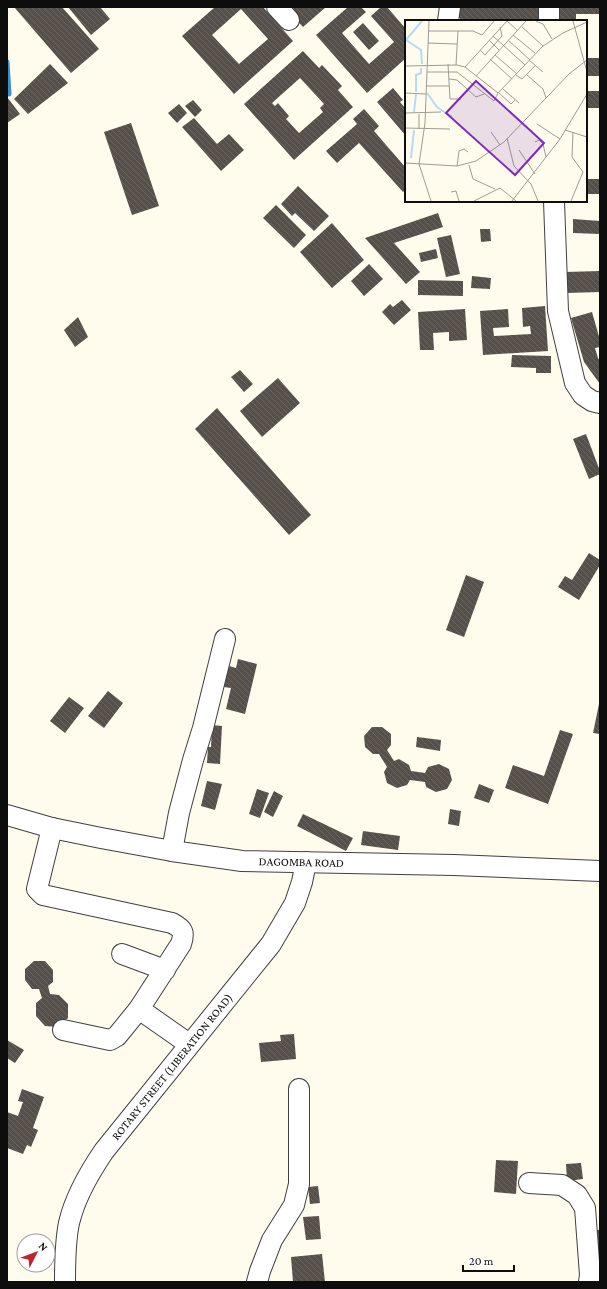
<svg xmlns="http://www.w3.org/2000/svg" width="607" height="1289" viewBox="0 0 607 1289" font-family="'Crimson Pro',serif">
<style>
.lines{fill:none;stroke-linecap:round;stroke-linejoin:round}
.stream{stroke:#3c8fcb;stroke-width:5}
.building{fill:url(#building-back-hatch);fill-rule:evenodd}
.minor-casing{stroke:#404040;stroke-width:22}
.minor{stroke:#fff;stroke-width:20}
.labels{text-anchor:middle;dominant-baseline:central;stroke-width:4;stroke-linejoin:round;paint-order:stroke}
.street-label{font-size:12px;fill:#0d0d0d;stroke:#fff}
.inset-river{fill:none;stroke:#b4dbf5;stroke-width:2}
.inset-road{fill:none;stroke:#9e9c94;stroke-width:1}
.view{fill:#7b2cbf;fill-opacity:0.15;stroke:#7b2cbf;stroke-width:2}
.inset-edge{fill:none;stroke:#0d0d0d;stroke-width:2}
</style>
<defs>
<pattern id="building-back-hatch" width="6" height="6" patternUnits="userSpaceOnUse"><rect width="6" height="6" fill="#564f4a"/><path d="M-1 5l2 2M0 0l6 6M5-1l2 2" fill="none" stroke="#696460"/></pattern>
</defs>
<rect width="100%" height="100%" fill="#fffcee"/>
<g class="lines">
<polyline class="stream" points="7,62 9,94"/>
</g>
<g class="building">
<polygon points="14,7 62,7 99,49 71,73"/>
<polygon points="68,7 100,7 110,19 91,35"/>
<path d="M 215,7 L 263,7 L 293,41 L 234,94 L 182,36 ZM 241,9 L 268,39 L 239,64 L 212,35 Z"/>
<polygon points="295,7 326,7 303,27 289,12"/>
<polygon points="348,7 361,7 366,12 342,33 369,64 394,42 371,16 381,7 387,7 406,29 406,58 367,93 316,35"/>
<polygon points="453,7 539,7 539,21 521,21 521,19 483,19 483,21 460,21 460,18 454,18"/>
<polygon points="555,7 600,7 600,14 576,14 576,21 555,21"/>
<polygon points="363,23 379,41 369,50 353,32"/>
<path d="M 303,51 L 319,68 L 322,65 L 342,86 L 338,90 L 353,107 L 294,160 L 244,104 ZM 300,78 L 324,104 L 320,108 L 323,112 L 299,133 L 286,119 L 289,116 L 278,103 L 275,106 L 272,103 Z"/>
<rect x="586" y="58" width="14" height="18"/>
<polygon points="50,64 68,83 28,114 14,99"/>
<polygon points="393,88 403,100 400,102 406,109 406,136 377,102"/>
<rect x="586" y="91" width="14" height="17"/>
<polygon points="7,97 20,114 7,123"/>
<polygon points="193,100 202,110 195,117 185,106"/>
<polygon points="179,104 187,113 177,123 168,113"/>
<polygon points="364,109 379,126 374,131 406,168 406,189 403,192 359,143 337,163 326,151 357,124 353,119"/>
<polygon points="194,118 217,144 229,134 244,150 221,171 182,127"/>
<polygon points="131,123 159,206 132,215 104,132"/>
<rect x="586" y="179" width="14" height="15"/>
<polygon points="298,186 329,216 314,231 295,213 292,216 281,204"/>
<polygon points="276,205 306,235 294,248 263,218"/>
<polygon points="438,213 443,227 394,243 420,272 406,284 365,238"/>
<polygon points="573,219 600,221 600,234 573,233"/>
<polygon points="332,223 364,260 332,288 300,252"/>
<polygon points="480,229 490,229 491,241 481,242"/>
<polygon points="451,235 460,274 446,277 437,238"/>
<polygon points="436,249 438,258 421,262 419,253"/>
<polygon points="369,264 383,279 364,296 351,281"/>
<polygon points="600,271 600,292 566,293 565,272"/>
<polygon points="472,276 491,278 490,289 471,288"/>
<polygon points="418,280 463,281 463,296 418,295"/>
<polygon points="402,300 411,310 394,325 382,312 390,304 393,307"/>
<polygon points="545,306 548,351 483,355 480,311 508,309 509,327 493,328 494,336 531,334 530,326 523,327 522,308"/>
<polygon points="465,309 467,340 449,341 449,332 433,333 434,350 420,350 418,312"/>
<polygon points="592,312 600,340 600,347 595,348 598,358 600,361 600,384 584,362 571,318"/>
<polygon points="78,317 88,337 75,347 64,330"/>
<polygon points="512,355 551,356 551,373 536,373 536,368 511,367"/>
<polygon points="240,370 253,384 244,392 231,377"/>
<polygon points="278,378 300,403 262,437 240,411"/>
<polygon points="217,408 311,515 289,535 195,429"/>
<polygon points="586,434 600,471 600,474 589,479 573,439"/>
<polygon points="589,553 600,560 600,565 579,600 558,587 565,576 572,580"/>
<polygon points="466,575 484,582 464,637 446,630"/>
<polygon points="238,659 257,664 245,714 226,709 231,688 224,687 229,666 236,668"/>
<polygon points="108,691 123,703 104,728 88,716"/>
<polygon points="69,697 84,708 65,733 50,721"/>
<polygon points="599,704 600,704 600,734 593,733"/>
<polygon points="212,725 222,726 220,764 207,763 208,747 211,747"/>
<polygon points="372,727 382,727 391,734 391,745 387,750 394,761 399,759 409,765 411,771 425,773 428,767 439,764 449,769 452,780 447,789 436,792 426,787 425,782 410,780 407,785 397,788 387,783 384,772 387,767 379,754 373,754 365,747 364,736"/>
<polygon points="560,730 573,734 548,804 505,788 513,765 544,776"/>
<polygon points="417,737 441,740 440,751 416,747"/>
<polygon points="207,781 222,784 215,810 201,806"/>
<polygon points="479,784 494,790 489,803 474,798"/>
<polygon points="257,789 269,793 260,818 249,814"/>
<polygon points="274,791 283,796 273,817 264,812"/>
<polygon points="450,809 461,811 459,826 448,824"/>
<polygon points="303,814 353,838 346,851 297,826"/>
<polygon points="363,831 400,836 398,850 361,845"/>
<polygon points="34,961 45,961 53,970 53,982 48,986 50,994 59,995 68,1004 68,1018 58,1027 45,1026 36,1016 36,1003 42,998 39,989 32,989 25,980 25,969"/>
<polygon points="294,1034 296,1059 261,1062 259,1043 281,1041 280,1035"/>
<polygon points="7,1040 24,1050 15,1063 7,1058"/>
<polygon points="22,1089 44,1097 33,1128 38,1130 31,1147 27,1145 23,1154 7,1148 7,1112 18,1116 23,1102 18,1101"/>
<polygon points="496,1160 518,1161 516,1194 494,1192"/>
<polygon points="581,1163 583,1179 567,1181 566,1164"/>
<polygon points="318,1186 320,1203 310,1204 308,1187"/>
<polygon points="319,1216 321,1239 306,1240 303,1217"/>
<polygon points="591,1230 600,1230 600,1271 595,1272"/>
<polygon points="322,1254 325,1282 293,1282 291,1257"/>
</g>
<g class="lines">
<defs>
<g id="minor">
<polyline points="277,7 289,20"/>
<polyline points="549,7 549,21"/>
<polyline points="448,21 450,7"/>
<polyline points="554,201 558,311 575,383 583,395 592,401 600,403"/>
<path id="s1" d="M 7,815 L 52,828 L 101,838 L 172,851 L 242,861 L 454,865 L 600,871"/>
<path d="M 52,828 L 37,889 L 43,895 L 172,923 C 183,929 185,932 181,944 L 139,1009 L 189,1044"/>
<polyline points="172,851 179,813 193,760 203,728 225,639"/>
<polyline points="122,954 165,970"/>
<polyline points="63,1030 110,1040 117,1036 139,1009"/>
<polyline points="529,1183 562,1185 577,1195 585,1208 590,1275 589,1282"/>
<path id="s2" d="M 65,1282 C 65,1263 65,1242 69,1223 C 75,1197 89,1173 104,1151 L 271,944 L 295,903 L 302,882 L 306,862"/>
<polyline points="257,1282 260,1271 272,1240 294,1205 299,1184 299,1089"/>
</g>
</defs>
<use href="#minor" class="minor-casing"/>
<use href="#minor" class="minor"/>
</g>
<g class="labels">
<g class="street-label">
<text stroke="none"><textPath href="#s1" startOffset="299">DAGOMBA ROAD</textPath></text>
<text stroke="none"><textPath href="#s2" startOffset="248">ROTARY STREET (LIBERATION ROAD)</textPath></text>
</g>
</g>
<g transform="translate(405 20)">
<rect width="182" height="182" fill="#fffcee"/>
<path class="inset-river" d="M 1,20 L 16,30 L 17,44M 0,21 L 17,1M 11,72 L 11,55 L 16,53 L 16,48M 22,73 L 32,87 L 47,97M 9,92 L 11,74M 6,138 L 9,110"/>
<path class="inset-road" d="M 24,1 L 20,103 L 14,144 L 26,181M 102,1 L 112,10M 131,1 L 138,4 L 147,19M 168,1 L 182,52M 117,7 L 138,26M 23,11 L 68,11 L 77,15 L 89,1M 108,15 L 130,33M 88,16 L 120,45M 84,20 L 94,30M 103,20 L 125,40M 23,23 L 52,24M 75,30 L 80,35 L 97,16 L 95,7M 90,35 L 112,54M 85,39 L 107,59M 124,40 L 138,52M 43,44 L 45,79 L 56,79M 51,45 L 53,11M 0,46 L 52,45 L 60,47 L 93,73 L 138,26 L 158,13 L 182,2M 60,47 L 102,1M 22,52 L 52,52 L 89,81 L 93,73M 111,55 L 117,59 L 131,45M 122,55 L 138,69 L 141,78M 71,56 L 121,1M 44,59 L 52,60 L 71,77 L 79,74M 21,66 L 44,66M 98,69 L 114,83M 93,72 L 106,84 L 110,80M 0,73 L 21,74M 0,93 L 36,92M 14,94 L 14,109M 132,104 L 155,119M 0,108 L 45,109M 160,110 L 182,117M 86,112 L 95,125M 102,118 L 109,146 L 126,164 L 133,181M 130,122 L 134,120 L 138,124 L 141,137M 114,130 L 130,154M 0,143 L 52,146 L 71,141 L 99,122 L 164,54 L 182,40M 64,145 L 68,159 L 90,169M 52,146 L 54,131 L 59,129 L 63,132M 46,172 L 51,171 L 54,181M 69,181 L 95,168 L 111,181M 107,181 L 155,119 L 182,74M 166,181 L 178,152 L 167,137 L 168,112"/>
<path class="view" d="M 71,61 L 139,123 L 110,155 L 41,93 Z"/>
<rect width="182" height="182" class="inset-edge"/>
</g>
<rect width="607" height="1289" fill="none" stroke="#0d0d0d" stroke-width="16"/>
<g transform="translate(36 1253) rotate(48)"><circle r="19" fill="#ffffff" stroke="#9e9e9e"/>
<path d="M0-3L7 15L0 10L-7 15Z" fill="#bb272c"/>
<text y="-6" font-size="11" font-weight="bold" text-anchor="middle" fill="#0d0d0d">N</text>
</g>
<path d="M463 1265v6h51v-6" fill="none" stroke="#0d0d0d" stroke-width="2"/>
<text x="469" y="1265" font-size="12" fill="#0d0d0d" stroke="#ffffff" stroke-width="3" paint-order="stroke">20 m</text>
</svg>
